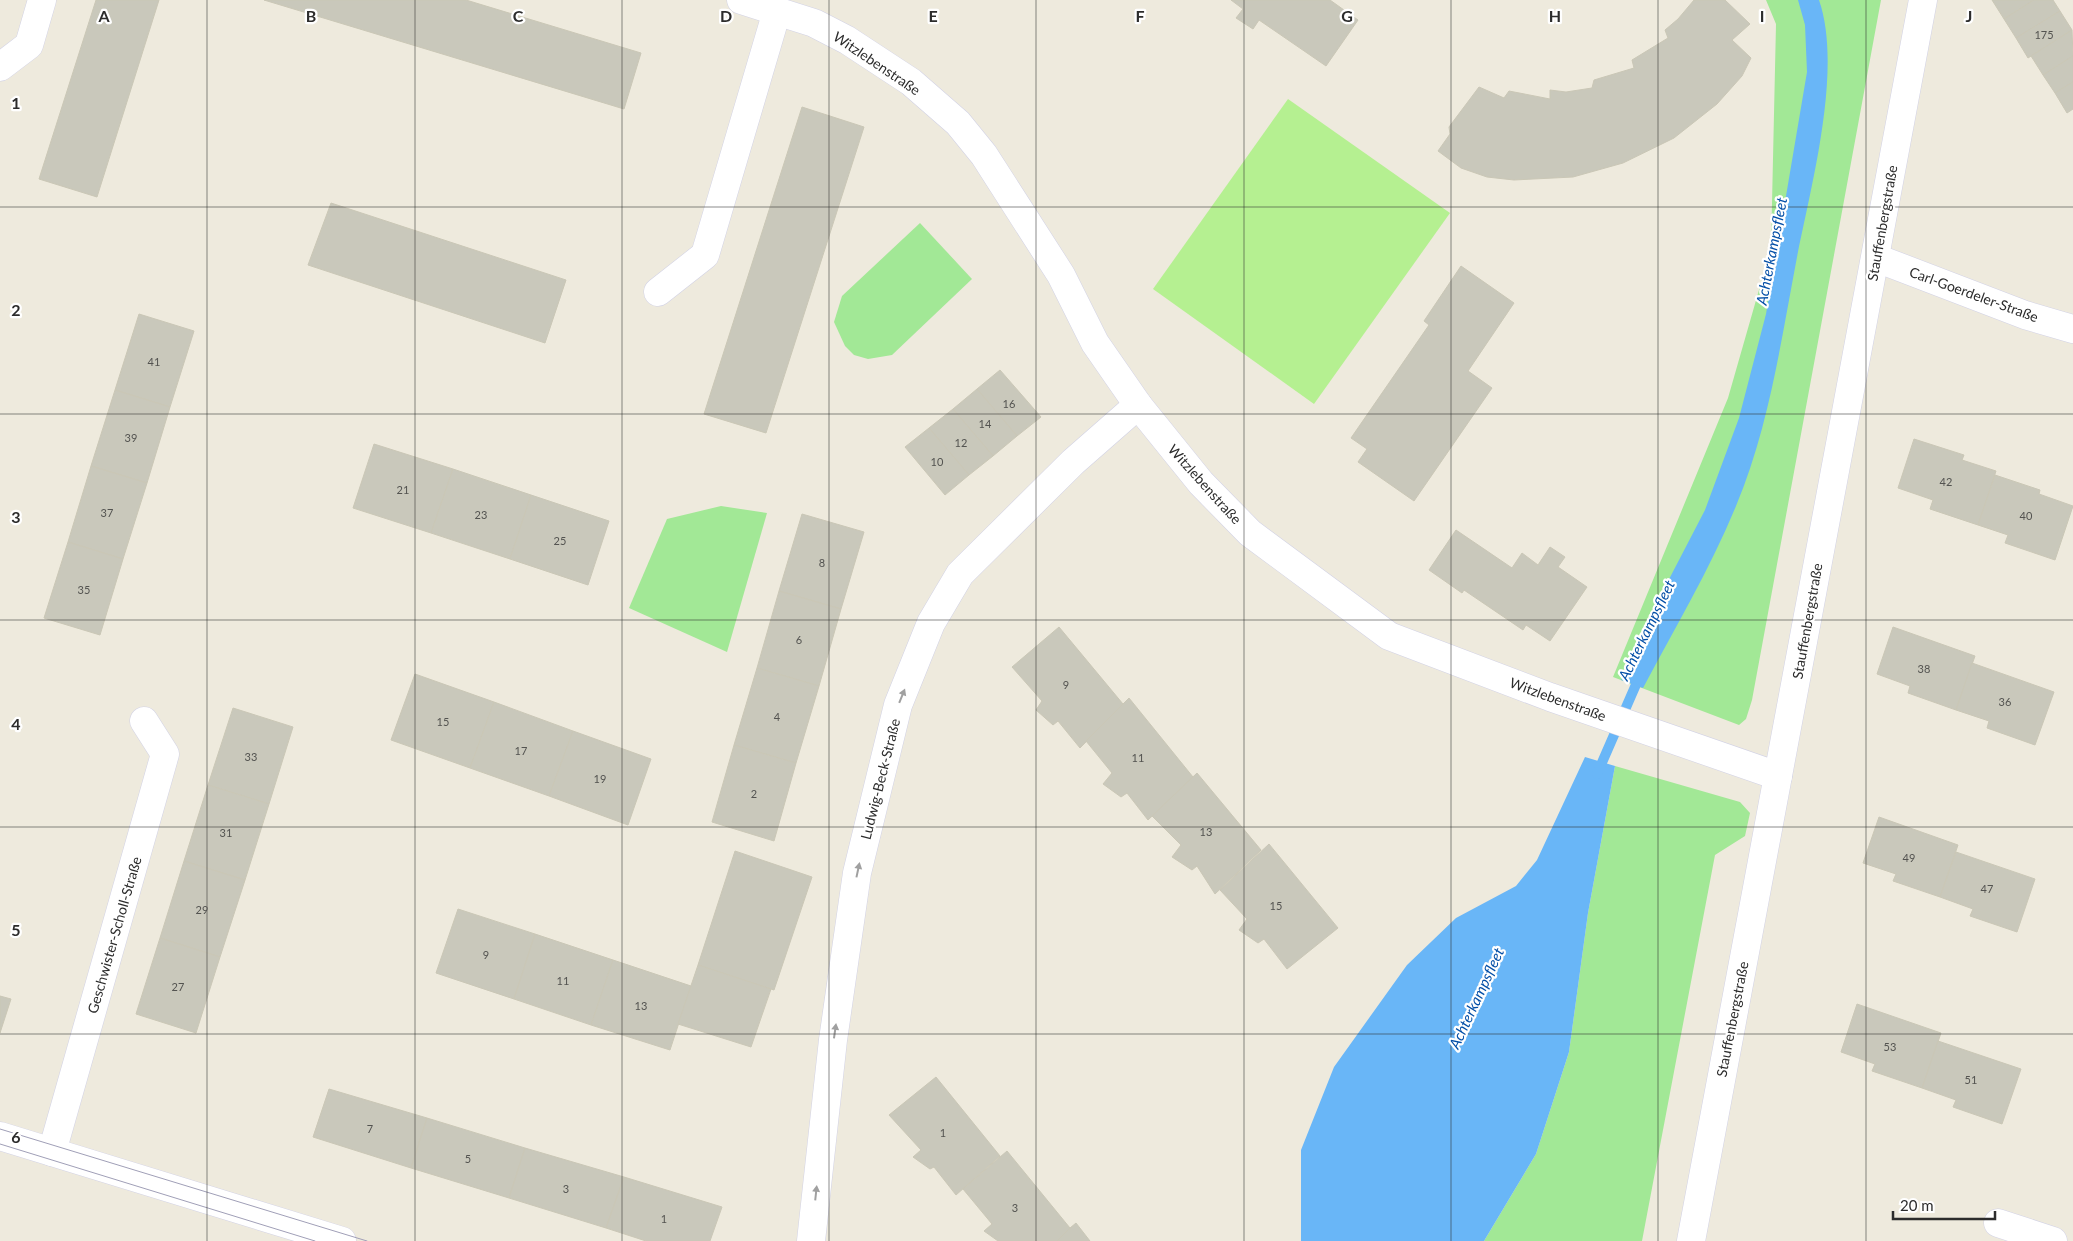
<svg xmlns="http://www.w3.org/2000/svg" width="2073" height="1241" viewBox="0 0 2073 1241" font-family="Lato,sans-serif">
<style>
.green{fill:#a2e896}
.pitch{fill:#b5f091}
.water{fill:#69b6f7}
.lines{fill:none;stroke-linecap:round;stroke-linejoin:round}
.stream{stroke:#69b6f7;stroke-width:10}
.building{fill:#c9c8bb;stroke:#cac7b6}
.minor-casing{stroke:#d2d2e5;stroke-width:29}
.minor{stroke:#fff;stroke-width:28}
.tram{stroke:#a09fb7;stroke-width:1}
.oneway{fill:#a0a0a0}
.grid{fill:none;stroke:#2c2c2c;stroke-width:1;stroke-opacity:0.55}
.labels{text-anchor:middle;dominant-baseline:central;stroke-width:4.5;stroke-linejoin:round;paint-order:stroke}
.number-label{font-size:11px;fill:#535350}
.street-label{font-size:14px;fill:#2c2c2c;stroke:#fff}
.water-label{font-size:15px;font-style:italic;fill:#044fa7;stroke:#fff}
.grid-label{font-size:16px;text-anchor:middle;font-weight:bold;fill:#2c2c2c;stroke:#fff;stroke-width:4.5;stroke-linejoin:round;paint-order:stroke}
</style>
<rect width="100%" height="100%" fill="#eeeadd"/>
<g class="green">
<polygon points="1766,0 1881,0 1752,700 1746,719 1739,725 1613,677 1728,398 1771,248 1776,24"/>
<polygon points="920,223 972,279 892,355 868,359 854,355 845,346 834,322 842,296"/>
<polygon points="721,506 767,513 727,652 629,608 667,519"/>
<polygon points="1615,766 1740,802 1750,813 1745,836 1715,855 1642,1241 1484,1241 1536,1154 1569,1052 1588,913"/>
</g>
<polygon class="pitch" points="1288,99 1450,213 1314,404 1153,289"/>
<g class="water">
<path d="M 1798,0 L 1819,0 C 1843,69 1811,186 1797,257 C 1781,341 1769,427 1736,506 C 1710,569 1675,628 1643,688 L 1621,680 L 1652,612 L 1705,510 L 1739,418 L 1766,314 L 1807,72 L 1805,25 Z"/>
<polygon points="1585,757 1615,766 1588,913 1569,1052 1536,1154 1484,1241 1301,1241 1301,1150 1334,1067 1407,965 1456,918 1516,886 1537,860"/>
</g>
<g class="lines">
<polyline class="stream" points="1597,774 1641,673"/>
</g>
<g class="building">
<polygon points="96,0 159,0 97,197 39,179"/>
<polygon points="264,0 466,0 641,53 624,109"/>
<polygon points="1231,0 1330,0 1358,20 1326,66 1259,20 1253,29 1236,18 1243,9"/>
<polygon points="1694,0 1725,0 1750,24 1732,40 1751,58 1742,76 1717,104 1674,138 1623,163 1573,177 1514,180 1487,177 1461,168 1438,151 1450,134 1449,127 1479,87 1504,98 1509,91 1550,99 1550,90 1566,92 1592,88 1594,80 1634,68 1632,60 1668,38 1665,30 1678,19"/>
<polygon points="1992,0 2034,0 2004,19"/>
<polygon points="2034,0 2053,0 2060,11 2016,38 2004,19"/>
<polygon points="2060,11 2072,30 2028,58 2016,38"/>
<polygon points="2072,30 2073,56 2043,75 2031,56"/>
<polygon points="2073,56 2073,82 2055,93 2043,75"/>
<polygon points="2073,82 2073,109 2067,113 2055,93"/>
<polygon points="802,107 864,127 766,433 704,414"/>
<polygon points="331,203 566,280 545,343 308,265"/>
<polygon points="1461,266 1514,303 1468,371 1492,388 1414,501 1358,462 1367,449 1351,438 1429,325 1424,321"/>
<polygon points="139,314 194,331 170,407 115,390"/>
<polygon points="1000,370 1041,417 1017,436 977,389"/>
<polygon points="977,389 1017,436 993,456 953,409"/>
<polygon points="115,390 170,407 147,483 91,466"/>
<polygon points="953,409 993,456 969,475 929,428"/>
<polygon points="929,428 969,475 945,495 905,447"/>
<polygon points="1914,439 1964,455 1962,460 1996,471 1978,525 1930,509 1933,500 1898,488"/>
<polygon points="374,444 453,469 431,533 353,508"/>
<polygon points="91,466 147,483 123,559 68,542"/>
<polygon points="453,469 531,495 510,559 431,533"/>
<polygon points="1995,475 2040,490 2039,494 2073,506 2055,560 2005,543 2008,535 1978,525"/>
<polygon points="531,495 609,521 588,585 510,559"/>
<polygon points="802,514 864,532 841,609 779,591"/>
<polygon points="1456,530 1512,568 1522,553 1538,565 1550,547 1565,557 1558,567 1587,587 1550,641 1526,625 1523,630 1464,590 1462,593 1429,570"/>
<polygon points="68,542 123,559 100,635 44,618"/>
<polygon points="779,591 841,609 819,686 757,668"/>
<polygon points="1059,627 1123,704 1080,748 1058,721 1053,725 1036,710 1042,701 1012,667"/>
<polygon points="1893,627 1975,656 1956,710 1908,693 1910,686 1877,674"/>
<polygon points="1972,663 2054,692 2035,745 1987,728 1989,721 1956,710"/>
<polygon points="757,668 819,686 796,763 734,745"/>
<polygon points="415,674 494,702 470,768 391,740"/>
<polygon points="1129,698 1193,777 1148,820 1127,793 1121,797 1103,784 1112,773 1086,741"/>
<polygon points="494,702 573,731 549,796 470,768"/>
<polygon points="233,708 293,727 269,804 208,785"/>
<polygon points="573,731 651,759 628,825 549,796"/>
<polygon points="734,745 796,763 774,841 712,822"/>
<polygon points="1197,773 1261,850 1215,894 1197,866 1192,870 1172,857 1181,845 1152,816"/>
<polygon points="208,785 269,804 245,880 184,861"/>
<polygon points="1879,817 1958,845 1940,897 1893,881 1896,874 1863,863"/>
<polygon points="1269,844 1338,928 1287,969 1264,939 1258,943 1239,930 1247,919 1220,890"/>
<polygon points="735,851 812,877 774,990 698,965"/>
<polygon points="1956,852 2035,879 2017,932 1970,916 1973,909 1940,897"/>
<polygon points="184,861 245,880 220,957 160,938"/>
<polygon points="458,909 535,934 514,999 436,973"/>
<polygon points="535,934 613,960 591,1025 514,999"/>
<polygon points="160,938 220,957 196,1033 136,1014"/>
<polygon points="613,960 691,986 670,1050 591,1025"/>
<polygon points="698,965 771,989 751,1047 678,1024"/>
<polygon points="0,996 11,999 0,1033"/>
<polygon points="1857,1004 1941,1033 1922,1088 1872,1071 1875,1064 1841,1052"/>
<polygon points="1938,1041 2021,1069 2002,1124 1953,1107 1956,1100 1922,1088"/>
<polygon points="936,1077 1000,1156 956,1195 934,1167 930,1169 913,1157 921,1150 889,1115"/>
<polygon points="329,1089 427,1118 411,1168 313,1137"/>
<polygon points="427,1118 525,1148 509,1198 411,1168"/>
<polygon points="525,1148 624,1177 606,1228 509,1198"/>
<polygon points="1007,1151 1070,1228 1057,1241 998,1241 984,1231 992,1224 963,1189"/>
<polygon points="624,1177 722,1207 710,1241 646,1241 606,1228"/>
<polygon points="1076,1223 1090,1241 1057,1241 1070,1228"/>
</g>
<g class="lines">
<defs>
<g id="minor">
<polyline points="741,0 814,23 847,40 911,82 958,123 984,155 1061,275 1095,343 1138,405 1201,483 1250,533 1389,636 1550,697 1778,776"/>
<polyline points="0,67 29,45 42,0"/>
<polyline points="1876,258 2025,315 2073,329"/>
<polyline points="658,292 705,255 777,11"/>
<polyline points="0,1136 342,1241"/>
<polyline points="52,1152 165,754 144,721"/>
<polyline points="1998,1223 2053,1241"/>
<polyline points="811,1241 833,1040 857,873 898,705 931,623 960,574 1073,462 1138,405"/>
<polyline points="1691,1241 1923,0"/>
</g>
</defs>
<use href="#minor" class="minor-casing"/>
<use href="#minor" class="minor"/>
<g class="tram">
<polyline points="0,1129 367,1241"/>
<polyline points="0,1144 315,1241"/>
</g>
</g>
<defs><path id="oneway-solid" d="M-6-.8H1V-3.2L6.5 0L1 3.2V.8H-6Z" transform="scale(1.25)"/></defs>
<g class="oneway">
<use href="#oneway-solid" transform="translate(902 696) rotate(-68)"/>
<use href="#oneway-solid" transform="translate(858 870) rotate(-78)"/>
<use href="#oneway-solid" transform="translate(835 1031) rotate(-82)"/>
<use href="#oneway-solid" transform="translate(816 1193) rotate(-84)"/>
</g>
<path class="grid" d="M 207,0 L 207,1241M 415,0 L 415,1241M 622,0 L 622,1241M 829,0 L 829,1241M 1036,0 L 1036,1241M 1244,0 L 1244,1241M 1451,0 L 1451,1241M 1658,0 L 1658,1241M 1866,0 L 1866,1241M 0,207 L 2073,207M 0,414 L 2073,414M 0,620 L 2073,620M 0,827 L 2073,827M 0,1034 L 2073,1034"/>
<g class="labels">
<g class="number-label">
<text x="2044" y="34">175</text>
<text x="154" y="361">41</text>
<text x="1009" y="403">16</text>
<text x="985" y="423">14</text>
<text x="131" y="437">39</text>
<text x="961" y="442">12</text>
<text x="937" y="461">10</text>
<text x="1946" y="481">42</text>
<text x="403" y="489">21</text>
<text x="107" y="512">37</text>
<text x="481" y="514">23</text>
<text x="2026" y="515">40</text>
<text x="560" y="540">25</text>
<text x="822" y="562">8</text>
<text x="84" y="589">35</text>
<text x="799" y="639">6</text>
<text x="1924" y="668">38</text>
<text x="1066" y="684">9</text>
<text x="2005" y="701">36</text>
<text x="777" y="716">4</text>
<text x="443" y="721">15</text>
<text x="521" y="750">17</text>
<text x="251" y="756">33</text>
<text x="1138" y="757">11</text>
<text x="600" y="778">19</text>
<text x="754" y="793">2</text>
<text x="1206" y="831">13</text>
<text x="226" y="832">31</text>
<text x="1909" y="857">49</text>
<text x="1987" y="888">47</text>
<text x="1276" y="905">15</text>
<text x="202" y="909">29</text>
<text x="486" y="954">9</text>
<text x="563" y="980">11</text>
<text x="178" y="986">27</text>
<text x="641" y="1005">13</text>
<text x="1890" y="1046">53</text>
<text x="1971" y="1079">51</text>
<text x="370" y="1128">7</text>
<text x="943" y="1132">1</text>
<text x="468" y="1158">5</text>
<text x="566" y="1188">3</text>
<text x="1015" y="1207">3</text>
<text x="664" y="1218">1</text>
</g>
<g class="street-label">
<text transform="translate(877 63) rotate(34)">Witzlebenstraße</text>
<text transform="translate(1882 223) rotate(-80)">Stauffenbergstraße</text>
<text transform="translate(1974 294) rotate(20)">Carl-Goerdeler-Straße</text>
<text transform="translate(1205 484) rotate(48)">Witzlebenstraße</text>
<text transform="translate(1807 621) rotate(-80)">Stauffenbergstraße</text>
<text transform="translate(1558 699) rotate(20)">Witzlebenstraße</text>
<text transform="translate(880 779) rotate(-76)">Ludwig-Beck-Straße</text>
<text transform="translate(114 935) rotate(-74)">Geschwister-Scholl-Straße</text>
<text transform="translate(1732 1019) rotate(-79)">Stauffenbergstraße</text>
</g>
<g class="water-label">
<text transform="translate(1771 251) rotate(-79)">Achterkampsfleet</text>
<text transform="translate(1646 630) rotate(-64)">Achterkampsfleet</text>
<text transform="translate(1476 998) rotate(-65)">Achterkampsfleet</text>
</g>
</g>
<g class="grid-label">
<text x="104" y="22">A</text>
<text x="311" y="22">B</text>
<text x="518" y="22">C</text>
<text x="726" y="22">D</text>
<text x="933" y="22">E</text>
<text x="1140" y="22">F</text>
<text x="1347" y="22">G</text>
<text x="1555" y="22">H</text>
<text x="1762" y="22">I</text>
<text x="1969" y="22">J</text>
<text x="16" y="109">1</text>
<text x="16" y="316">2</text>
<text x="16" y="523">3</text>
<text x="16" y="730">4</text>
<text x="16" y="936">5</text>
<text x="16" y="1143">6</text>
</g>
<path d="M1893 1211v8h102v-8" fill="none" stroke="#2c2c2c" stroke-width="2.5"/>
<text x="1900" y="1211" font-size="15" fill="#2c2c2c" stroke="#ffffff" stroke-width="4" paint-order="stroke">20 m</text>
</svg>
